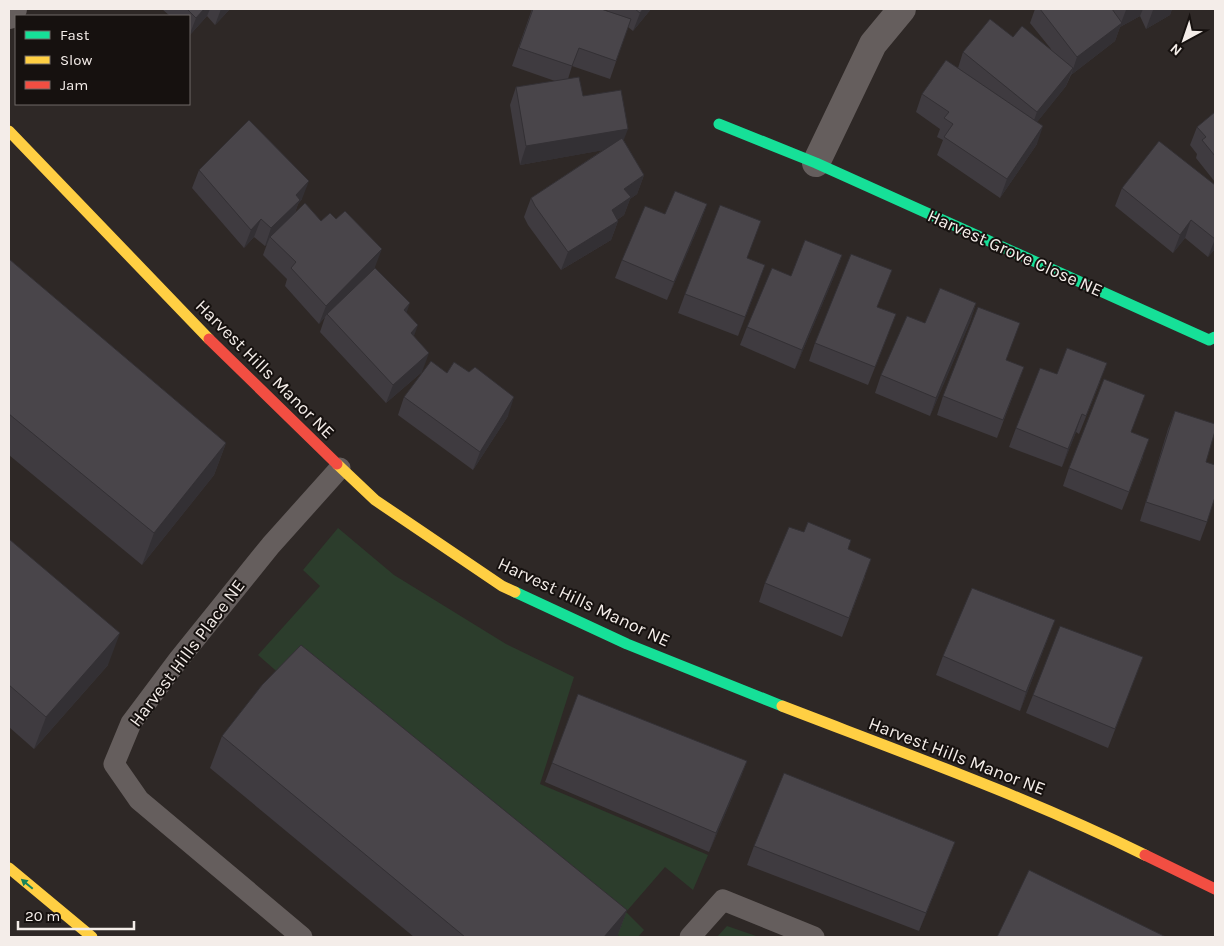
<svg xmlns="http://www.w3.org/2000/svg" width="1224" height="946" viewBox="0 0 1224 946" font-family="Karla,sans-serif">
<style>
.green{fill:#2c3d2c}
.lines{fill:none;stroke-linecap:round;stroke-linejoin:round}
.lane{stroke:#655e5d;stroke-width:21}
.street{stroke:#655e5d;stroke-width:28}
.fast{stroke:#16e098;stroke-width:11}
.slow{stroke:#ffcf43;stroke-width:11}
.jam{stroke:#f24e42;stroke-width:11}
.wall{fill:#3f3b40}
.shaded-wall{fill:#333034}
.building{fill:#49454a;stroke:#333034}
.oneway{fill:#16835a}
.labels{text-anchor:middle;dominant-baseline:central;stroke-width:4;stroke-linejoin:round;paint-order:stroke}
.street-label{font-size:18px;fill:#f4ede9;stroke:#16110f}
</style>
<rect width="100%" height="100%" fill="#2e2826"/>
<g class="green">
<polygon points="338,528 394,575 506,644 574,677 540,784 708,855 693,890 665,867 626,912 644,930 638,937 620,937 292,662 282,676 258,655 320,586 303,570"/>
<polygon points="727,926 759,937 717,937"/>
</g>
<g class="lines">
<g class="lane">
<polyline points="302,937 139,800 114,764 131,723 179,659 271,545 340,468"/>
<polyline points="690,937 723,900 814,937"/>
</g>
<g class="street">
<polyline points="9,15 13,9"/>
<polyline points="816,163 873,44 902,9"/>
</g>
<g class="fast">
<polyline points="719,124 816,163 1209,340 1215,337"/>
<polyline points="515,592 627,644 782,706"/>
</g>
<g class="slow">
<polyline points="9,131 209,339"/>
<polyline points="337,464 375,500 502,586 515,592"/>
<path d="M 782,706 C 904,753 1027,797 1145,855"/>
<polyline points="9,868 92,937"/>
</g>
<g class="jam">
<polyline points="209,339 337,464"/>
<polyline points="1145,855 1215,889"/>
</g>
</g>
<g class="wall">
<polygon points="162,9 230,9 215,25 207,16 189,36 189,16 170,16"/>
<polygon points="532,9 609,12 605,9 651,9 633,31 628,27 610,79 572,66 568,79 583,96 624,141 644,175 637,194 630,199 624,215 617,220 618,221 611,240 561,270 528,225 524,217 531,198 603,150 520,165 510,105 516,87 555,81 512,66"/>
<polygon points="1035,9 1172,9 1170,15 1146,29 1140,16 1120,27 1115,41 1071,75 1066,86 1037,122 1037,144 1000,198 937,155 943,140 937,137 940,129 916,112 922,94 958,68 963,52 1013,37 1051,49 1030,23"/>
<polygon points="1215,112 1215,182 1196,158 1197,154 1190,145 1197,127"/>
<polygon points="199,170 302,199 298,204 295,213 321,221 375,267 359,283 406,313 414,336 422,372 386,403 320,332 325,317 319,324 285,286 287,279 263,255 267,244 265,246 254,237 244,248 192,188"/>
<polygon points="1215,185 1215,249 1208,257 1185,238 1173,253 1115,206 1122,188"/>
<polygon points="707,204 700,223 667,300 615,278 622,260 665,214"/>
<polygon points="842,255 835,274 795,369 740,345 747,327 791,276"/>
<polygon points="747,258 758,284 738,336 678,313 685,294"/>
<polygon points="9,259 226,443 214,475 142,565 9,455"/>
<polygon points="976,303 970,322 930,416 875,393 881,375 925,323"/>
<polygon points="878,307 889,332 868,385 809,361 815,343"/>
<polygon points="1006,360 1024,367 997,438 937,415 943,396"/>
<polygon points="469,372 508,416 473,470 398,415 404,397 447,373"/>
<polygon points="1057,374 1100,382 1079,434 1076,432 1062,467 1009,447 1016,428"/>
<polygon points="1175,411 1206,462 1207,522 1200,541 1140,521 1168,429"/>
<polygon points="1131,432 1143,457 1122,510 1063,486 1069,468"/>
<polygon points="808,522 848,549 865,577 842,637 759,602 765,583 804,532"/>
<polygon points="9,539 108,665 34,749 9,727"/>
<polygon points="1048,638 1020,711 936,675 943,656"/>
<polygon points="1143,657 1108,748 1026,713 1033,695"/>
<polygon points="578,694 747,761 740,779 709,852 545,782"/>
<polygon points="222,736 627,910 617,937 414,937 210,768"/>
<polygon points="754,846 948,860 919,931 747,865"/>
</g>
<g class="shaded-wall">
<polygon points="204,9 210,9 207,16 189,36 196,18"/>
<polygon points="221,9 230,9 215,25"/>
<polygon points="643,9 651,9 633,31 640,13"/>
<polygon points="1128,9 1143,9 1140,16 1120,27 1115,41 1071,75 1077,57 1121,23 1126,10"/>
<polygon points="1155,9 1172,9 1170,15 1146,29 1153,10"/>
<polygon points="1073,68 1066,86 1030,131 1037,112"/>
<polygon points="1043,126 1037,144 1000,198 1007,179"/>
<polygon points="628,129 621,147 520,165 526,146"/>
<polygon points="644,175 637,194 630,199 624,215 605,228 612,210 624,189"/>
<polygon points="309,181 302,199 298,204 293,218 270,237 267,244 265,246 271,228 296,195"/>
<polygon points="707,204 700,223 667,300 674,282"/>
<polygon points="261,219 254,237 244,248 251,230"/>
<polygon points="1191,220 1185,238 1173,253 1180,235"/>
<polygon points="618,221 611,240 561,270 568,252"/>
<polygon points="1215,239 1215,249 1208,257"/>
<polygon points="382,249 375,267 328,315 327,314 325,317 319,324 326,306"/>
<polygon points="842,255 835,274 795,369 802,350"/>
<polygon points="765,265 758,284 738,336 745,317"/>
<polygon points="410,303 403,322 404,310"/>
<polygon points="976,303 970,322 930,416 936,398"/>
<polygon points="418,325 411,344 411,333"/>
<polygon points="429,353 422,372 386,403 393,385"/>
<polygon points="514,397 508,416 473,470 480,452"/>
<polygon points="1082,414 1076,432 1062,467 1068,449"/>
<polygon points="226,443 214,475 142,565 154,533"/>
<polygon points="1055,620 1048,638 1020,711 1026,692"/>
<polygon points="120,633 108,665 34,749 46,717"/>
<polygon points="747,761 740,779 709,852 716,833"/>
<polygon points="955,842 948,860 919,931 926,913"/>
<polygon points="627,910 617,937 604,937"/>
</g>
<g class="building">
<polygon points="187,9 204,9 196,18"/>
<polygon points="533,9 601,9 631,19 616,61 579,48 572,66 519,48"/>
<polygon points="635,9 643,9 640,13"/>
<polygon points="1040,9 1112,9 1122,23 1077,57"/>
<polygon points="990,19 1013,37 1022,26 1073,68 1037,112 963,52"/>
<polygon points="946,60 1043,126 1007,179 944,137 953,124 944,118 949,112 922,94"/>
<polygon points="579,77 583,96 621,90 628,129 526,146 516,87"/>
<polygon points="1215,112 1215,156 1202,140 1206,137 1197,127"/>
<polygon points="249,120 309,181 296,195 300,200 271,228 261,219 251,230 199,170"/>
<polygon points="622,138 644,175 624,189 631,197 612,210 618,221 568,252 535,206 531,198"/>
<polygon points="1159,141 1215,185 1215,239 1191,220 1180,235 1122,188"/>
<polygon points="675,191 707,204 674,282 622,260 645,206 665,214"/>
<polygon points="305,203 321,221 330,213 336,219 345,211 382,249 326,306 291,268 296,262 270,237"/>
<polygon points="720,205 761,221 747,258 765,265 745,317 685,294"/>
<polygon points="805,240 842,255 802,350 747,327 772,268 791,276"/>
<polygon points="851,254 892,270 877,307 896,314 875,367 815,343"/>
<polygon points="9,259 226,443 154,533 9,414"/>
<polygon points="375,268 410,303 404,310 418,325 411,333 429,353 393,385 327,314"/>
<polygon points="940,288 976,303 936,398 881,375 907,316 925,323"/>
<polygon points="978,307 1020,323 1006,360 1024,367 1003,420 943,396"/>
<polygon points="1067,348 1107,363 1086,416 1082,414 1068,449 1016,428 1040,368 1057,374"/>
<polygon points="431,361 447,373 454,362 469,372 475,367 514,397 480,452 404,397"/>
<polygon points="1104,379 1145,395 1131,432 1149,439 1129,492 1069,468"/>
<polygon points="1175,411 1215,424 1215,431 1206,462 1215,465 1215,497 1207,522 1146,502"/>
<polygon points="808,522 851,540 848,549 871,559 849,618 765,583 789,527 804,532"/>
<polygon points="9,539 120,633 46,717 9,685"/>
<polygon points="972,588 1055,620 1026,692 943,656"/>
<polygon points="1060,626 1143,657 1115,729 1033,695"/>
<polygon points="301,645 627,910 604,937 465,937 222,736 262,685"/>
<polygon points="578,694 747,761 716,833 552,763"/>
<polygon points="784,773 955,842 926,913 754,846"/>
<polygon points="1029,870 1166,937 997,937"/>
</g>
<defs><path id="oneway-solid" d="M-6-.8H1V-3.2L6.5 0L1 3.2V.8H-6Z" transform="scale(1.25)"/></defs>
<use class="oneway" href="#oneway-solid" transform="translate(27 884) rotate(-140)"/>
<g class="labels">
<g class="street-label">
<text transform="translate(1015 253) rotate(24)">Harvest Grove Close NE</text>
<text transform="translate(265 369) rotate(45)">Harvest Hills Manor NE</text>
<text transform="translate(584 602) rotate(25)">Harvest Hills Manor NE</text>
<text transform="translate(187 653) rotate(-53)">Harvest Hills Place NE</text>
<text transform="translate(957 756) rotate(21)">Harvest Hills Manor NE</text>
</g>
</g>
<rect width="1224" height="946" fill="none" stroke="#f4ede9" stroke-width="20"/>
<rect x="15" y="15" width="175" height="90" fill="#16110f" stroke="#6f6966"/>
<rect x="25" y="31" width="25" height="8" fill="#16e098" stroke="#6f6966"/>
<text x="60" y="40" font-size="15" fill="#f4ede9">Fast</text>
<rect x="25" y="56" width="25" height="8" fill="#ffcf43" stroke="#6f6966"/>
<text x="60" y="65" font-size="15" fill="#f4ede9">Slow</text>
<rect x="25" y="81" width="25" height="8" fill="#f24e42" stroke="#6f6966"/>
<text x="60" y="90" font-size="15" fill="#f4ede9">Jam</text>
<g transform="translate(1184 40) rotate(220)" stroke="#16110f" stroke-width="4" paint-order="stroke">
<path d="M0-4L9 19L0 12L-9 19Z" fill="#f4ede9"/>
<text y="-8" font-size="14" font-weight="bold" text-anchor="middle" fill="#f4ede9">N</text>
</g>
<path d="M18 921v8h116v-8" fill="none" stroke="#f4ede9" stroke-width="2.5"/>
<text x="25" y="921" font-size="15" fill="#f4ede9" stroke="#16110f" stroke-width="4" paint-order="stroke">20 m</text>
</svg>
